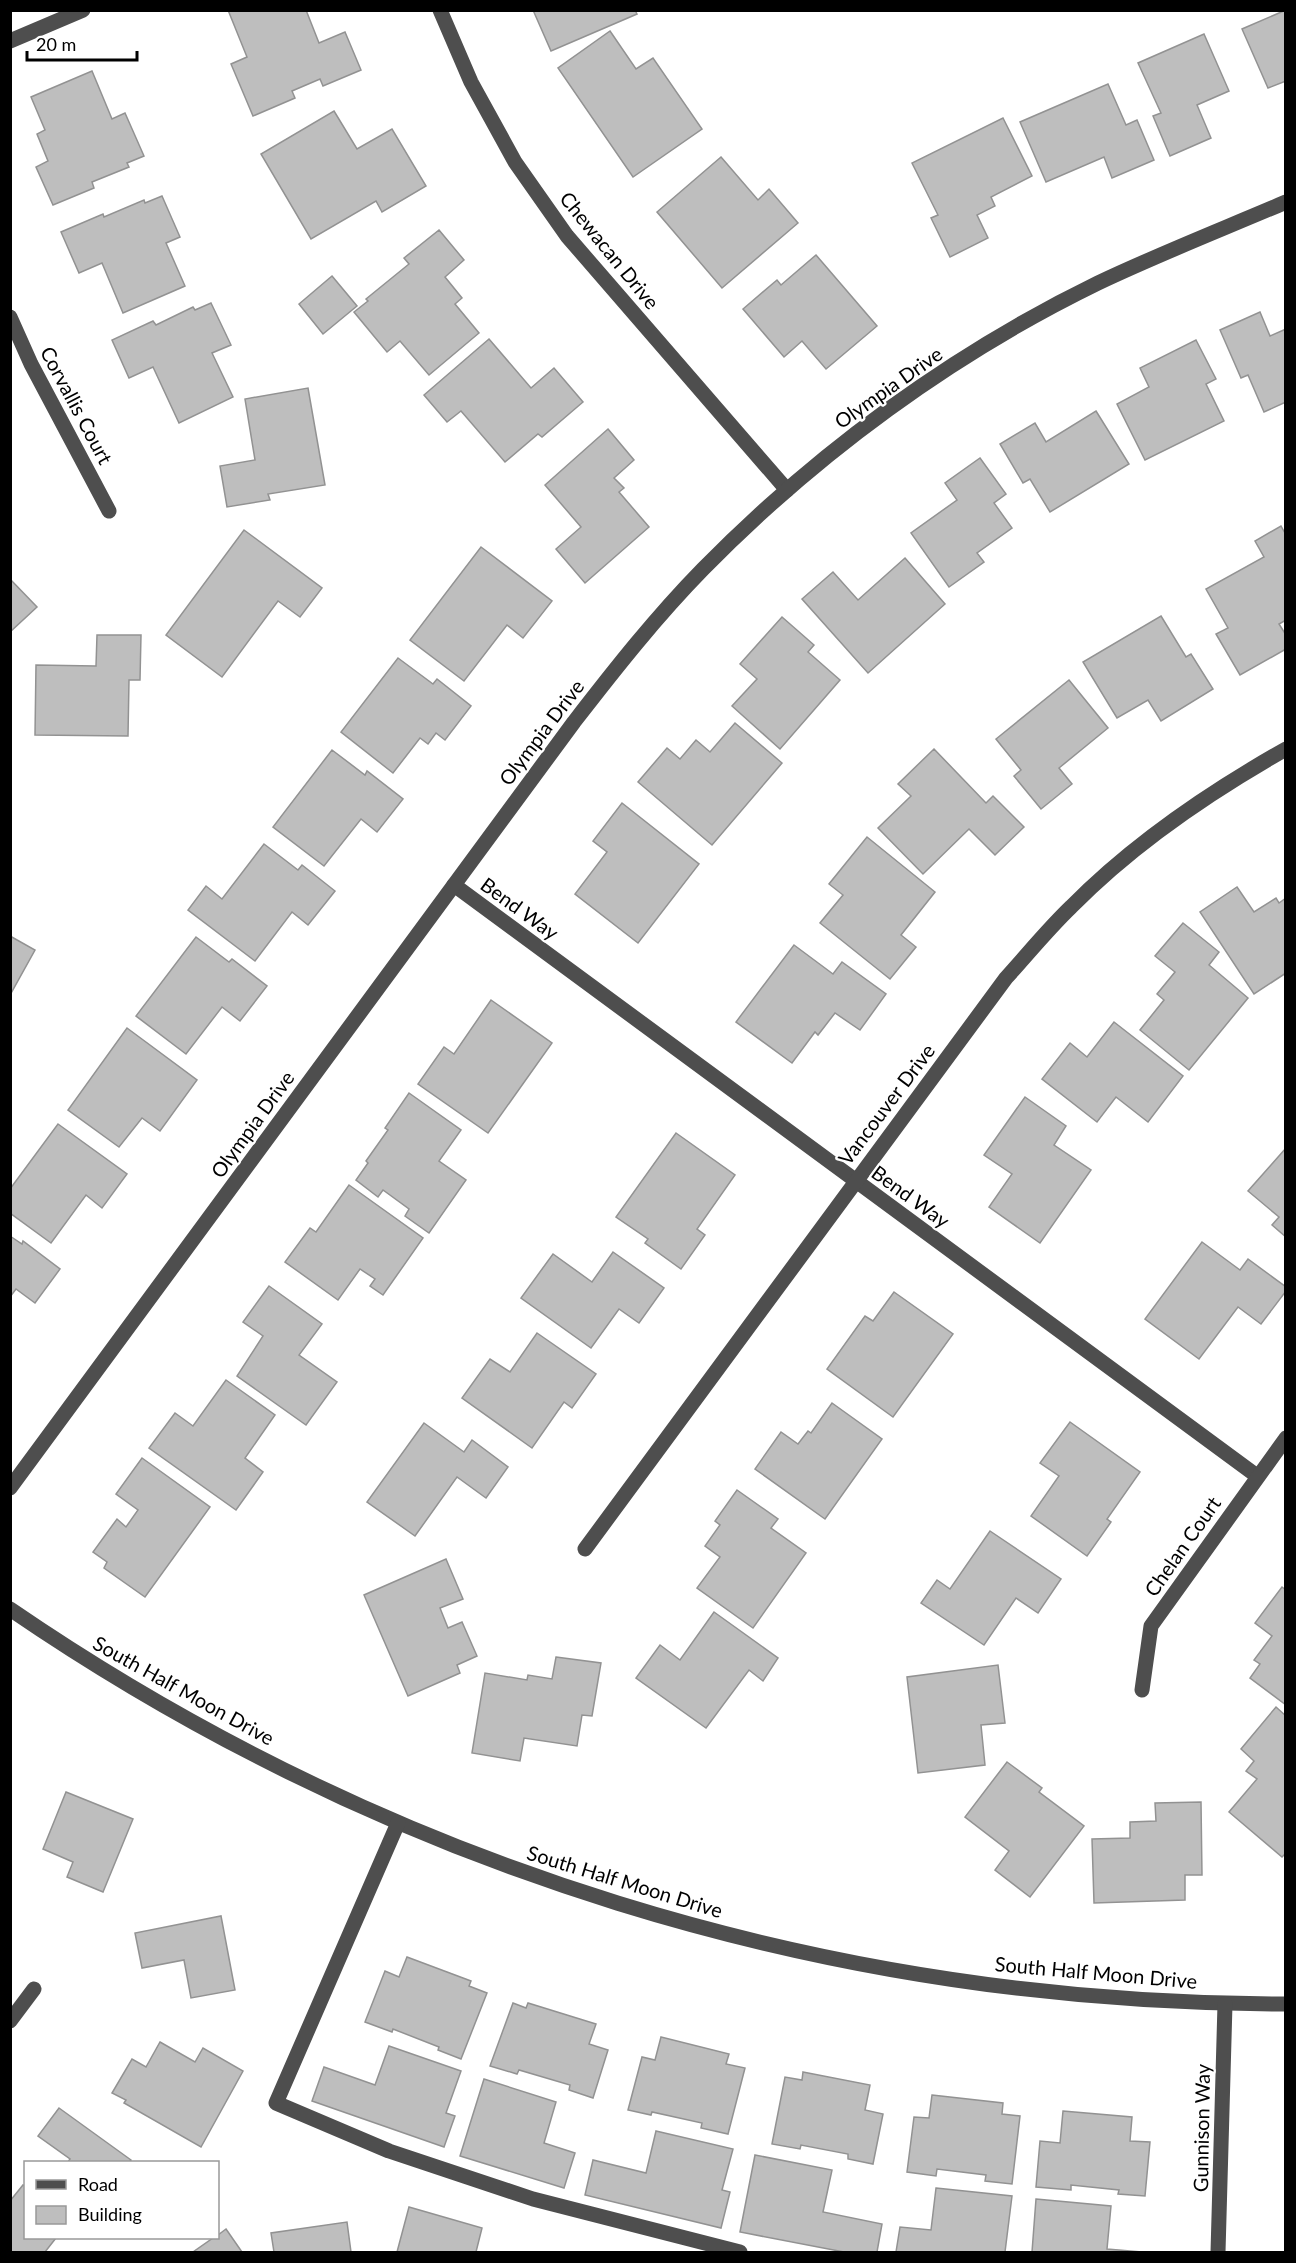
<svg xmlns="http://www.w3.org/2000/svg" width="1296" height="2263" viewBox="0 0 1296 2263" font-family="Lato,sans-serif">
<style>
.building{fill:#bebebe;stroke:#929292;stroke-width:1.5}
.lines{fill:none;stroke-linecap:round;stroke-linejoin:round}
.minor{stroke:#4e4e4e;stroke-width:15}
.labels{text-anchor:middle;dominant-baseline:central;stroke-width:4.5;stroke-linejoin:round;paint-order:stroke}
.street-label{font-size:20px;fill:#000;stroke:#fff}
</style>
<rect width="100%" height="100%" fill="#fff"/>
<g class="building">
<polygon points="228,10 306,10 319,43 345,32 361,70 323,86 320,79 292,91 295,98 253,116 231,64 247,57"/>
<polygon points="533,10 635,10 637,14 551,51"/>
<polygon points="1286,10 1286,81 1268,88 1242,29"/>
<polygon points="610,31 636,69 653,58 702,129 633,177 558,68"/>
<polygon points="1204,34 1229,91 1197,105 1211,138 1170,156 1153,116 1161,113 1138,63"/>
<polygon points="92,71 112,119 125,113 144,156 127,163 129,167 92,182 94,188 53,205 36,167 48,161 37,134 45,130 31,97"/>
<polygon points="1108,84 1126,125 1137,120 1154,160 1112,178 1104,157 1046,182 1020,122"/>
<polygon points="334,111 357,149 392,129 426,186 382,212 376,201 311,239 261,154"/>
<polygon points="1003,118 1032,176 991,197 995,206 977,215 988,238 950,257 931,218 938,215 912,163"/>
<polygon points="721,157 758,200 769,189 798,223 722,288 657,212"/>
<polygon points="162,196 180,237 166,243 185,286 123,313 102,263 79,273 61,232 103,214 104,217 144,200 145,203"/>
<polygon points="439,230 464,260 445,277 462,298 455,304 479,333 429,375 400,341 387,352 354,312 368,301 366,299 409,264 404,258"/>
<polygon points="816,255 877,326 826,369 802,341 784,357 743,309 777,280 781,285"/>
<polygon points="332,276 357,306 323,334 299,304"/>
<polygon points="211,303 231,345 212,353 233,397 179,423 153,367 129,378 112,340 153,321 156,325 193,307 195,310"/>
<polygon points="1260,312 1270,336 1286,329 1286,402 1264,412 1248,375 1241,378 1220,330"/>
<polygon points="489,339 531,388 554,368 583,402 542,437 538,434 505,462 461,411 447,422 424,395"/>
<polygon points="1196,340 1216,379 1206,384 1224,421 1145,460 1117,404 1149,387 1140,368"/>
<polygon points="308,388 325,485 268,494 270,500 227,507 220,466 255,460 245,399"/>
<polygon points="1096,411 1129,464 1050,512 1030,479 1023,483 1000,444 1035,423 1046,442"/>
<polygon points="608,429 634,460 614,478 624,488 619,492 649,527 585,583 556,549 581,527 545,485"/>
<polygon points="980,458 1006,494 994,503 1012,528 977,553 984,562 949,587 911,533 957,500 945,483"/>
<polygon points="1281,526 1286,535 1286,620 1279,624 1286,635 1286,649 1240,675 1216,634 1228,628 1206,589 1264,557 1255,541"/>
<polygon points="244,530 322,588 300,617 278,601 222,677 166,635"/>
<polygon points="481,547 552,601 523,638 507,625 464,681 410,640"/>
<polygon points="905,558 945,604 868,673 802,599 833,572 858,600"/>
<polygon points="10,579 37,607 10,632"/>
<polygon points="1161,616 1186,657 1191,654 1213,689 1161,721 1148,700 1117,718 1083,662"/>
<polygon points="782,617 814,645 808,652 840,680 780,749 732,706 757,679 740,664"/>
<polygon points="97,635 141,635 140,680 129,680 128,736 35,735 36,665 96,666"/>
<polygon points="398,658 433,684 437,679 471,706 445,740 436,733 428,744 420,738 393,773 341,732"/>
<polygon points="1069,680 1108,728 1059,768 1072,784 1041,809 1014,776 1021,770 996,739"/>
<polygon points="735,723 782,763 712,845 638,782 667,748 680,759 696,740 710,752"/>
<polygon points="934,749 986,803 993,796 1024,827 995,855 969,829 923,874 878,828 911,796 898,784"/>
<polygon points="332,750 365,775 367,771 403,799 377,832 361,819 324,866 273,827"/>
<polygon points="622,803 699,864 638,943 575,894 607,852 593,841"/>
<polygon points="867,837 935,892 901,935 916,947 890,979 820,923 843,895 829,884"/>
<polygon points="264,844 298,870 302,865 335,891 308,925 292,912 255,961 188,910 206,886 222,899"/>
<polygon points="1237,887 1254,912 1276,898 1279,903 1286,898 1286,973 1254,994 1200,912"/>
<polygon points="1183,923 1219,952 1209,965 1248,998 1189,1070 1140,1030 1164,1000 1157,994 1175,972 1155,956"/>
<polygon points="10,936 35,950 10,995"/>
<polygon points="196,937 229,962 232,959 267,986 240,1021 222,1007 186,1054 136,1016"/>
<polygon points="794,945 833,974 842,962 886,994 860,1030 835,1013 818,1035 815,1032 792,1063 736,1022"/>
<polygon points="491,1000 552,1043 488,1133 418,1084 444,1047 454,1054"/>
<polygon points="1114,1022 1183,1076 1148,1122 1116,1097 1097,1122 1042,1079 1070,1043 1087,1057"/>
<polygon points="127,1028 197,1080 160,1131 142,1118 119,1147 68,1110"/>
<polygon points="409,1093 461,1130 439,1161 466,1180 429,1233 405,1216 409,1209 383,1190 378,1197 356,1180 368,1163 366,1161 388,1130 385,1128"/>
<polygon points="1025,1097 1066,1126 1054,1145 1091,1170 1040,1243 989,1207 1012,1174 984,1155"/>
<polygon points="58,1124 127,1174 102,1208 86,1195 51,1243 10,1213 10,1189"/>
<polygon points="676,1133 735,1175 697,1229 705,1235 681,1269 645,1243 648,1239 616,1217"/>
<polygon points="1286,1148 1286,1237 1272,1225 1279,1217 1248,1191"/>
<polygon points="349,1185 423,1238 383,1295 370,1286 375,1279 360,1269 338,1300 285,1262 310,1228 316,1232"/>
<polygon points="10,1236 22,1244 23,1241 60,1269 35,1303 16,1289 10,1297"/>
<polygon points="1202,1242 1240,1270 1248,1259 1286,1287 1286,1291 1261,1324 1238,1307 1199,1359 1145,1319"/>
<polygon points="613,1252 664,1288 639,1323 619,1309 591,1348 521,1298 553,1254 592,1282"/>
<polygon points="269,1286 322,1324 299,1355 337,1382 306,1425 237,1376 263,1336 243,1322"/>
<polygon points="894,1292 953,1334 893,1417 827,1369 865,1316 873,1321"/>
<polygon points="537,1333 596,1374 572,1408 564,1402 532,1448 462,1398 490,1359 510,1372"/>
<polygon points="226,1380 275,1415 245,1458 263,1472 236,1510 149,1448 175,1413 193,1426"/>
<polygon points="832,1403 882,1439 825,1519 755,1469 781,1432 798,1444 808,1431 811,1433"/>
<polygon points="1070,1422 1140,1472 1107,1519 1111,1522 1087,1556 1031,1516 1059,1476 1040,1463"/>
<polygon points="424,1423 464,1452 472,1440 508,1467 486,1498 457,1477 415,1536 367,1502"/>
<polygon points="142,1458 210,1507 145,1597 104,1568 107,1562 93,1552 117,1519 126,1527 138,1510 116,1494"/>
<polygon points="737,1490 778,1519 771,1528 806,1553 753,1628 697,1588 720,1557 705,1546 720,1525 715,1521"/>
<polygon points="990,1531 1061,1579 1038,1613 1016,1598 984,1645 921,1603 937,1580 950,1589"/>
<polygon points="446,1559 463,1599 440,1608 448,1628 462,1622 477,1656 457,1665 460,1673 408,1696 364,1595"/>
<polygon points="1282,1587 1286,1590 1286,1705 1250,1678 1260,1664 1254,1660 1272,1636 1255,1623"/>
<polygon points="714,1612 778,1658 763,1681 749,1670 706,1728 636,1678 660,1645 680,1660"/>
<polygon points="556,1657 601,1663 592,1716 582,1715 577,1746 524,1738 520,1761 472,1753 485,1673 527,1680 528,1675 552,1679"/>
<polygon points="998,1665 1005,1723 981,1725 985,1765 918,1773 907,1677"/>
<polygon points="1276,1707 1286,1716 1286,1853 1282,1857 1229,1812 1257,1779 1246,1771 1254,1761 1241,1749"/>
<polygon points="1007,1762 1042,1788 1039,1792 1084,1826 1030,1897 995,1870 1009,1851 965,1817"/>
<polygon points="66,1792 133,1819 103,1892 67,1877 73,1862 43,1849"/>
<polygon points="1201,1802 1202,1875 1185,1875 1185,1900 1094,1903 1092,1839 1130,1838 1130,1822 1156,1821 1155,1803"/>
<polygon points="221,1916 235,1990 191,1998 184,1960 142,1968 135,1933"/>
<polygon points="407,1957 471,1981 469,1986 487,1993 461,2059 438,2050 439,2047 393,2029 392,2032 365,2022 385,1971 399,1977"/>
<polygon points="513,2003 526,2008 528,2003 596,2024 589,2044 608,2050 593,2098 569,2090 570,2085 519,2070 517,2074 490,2066"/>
<polygon points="661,2037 729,2054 726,2064 745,2068 728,2134 701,2128 702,2123 652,2112 651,2115 628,2110 642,2057 655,2060"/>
<polygon points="160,2042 195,2062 203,2048 243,2071 201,2147 124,2103 126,2100 112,2093 132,2059 146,2067"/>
<polygon points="389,2046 461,2071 446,2113 455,2116 444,2147 312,2101 324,2067 375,2085"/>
<polygon points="803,2072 870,2085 865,2110 883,2114 873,2164 848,2159 848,2154 801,2145 800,2149 772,2144 785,2077 802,2080"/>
<polygon points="484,2079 556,2102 544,2143 575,2153 564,2188 460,2156"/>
<polygon points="932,2095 1003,2103 1002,2114 1020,2116 1012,2184 985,2181 986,2175 937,2169 936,2176 907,2172 914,2117 929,2118"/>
<polygon points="59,2108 131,2160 129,2162 68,2162 70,2159 38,2136"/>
<polygon points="1063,2111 1132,2117 1130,2141 1150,2142 1145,2196 1118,2194 1119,2190 1071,2185 1071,2190 1036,2187 1040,2141 1060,2143"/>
<polygon points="656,2131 733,2149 722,2190 730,2192 721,2228 585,2195 593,2160 646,2173"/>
<polygon points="755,2155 832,2170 823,2212 882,2224 877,2252 844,2252 740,2232"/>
<polygon points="23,2185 26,2186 26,2238 56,2238 45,2252 10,2252 10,2201"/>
<polygon points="936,2188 1012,2196 1005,2252 896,2252 900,2227 931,2230"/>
<polygon points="1036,2199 1111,2206 1107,2249 1142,2252 1032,2252"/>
<polygon points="409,2207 482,2228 476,2252 397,2252"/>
<polygon points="347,2222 351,2252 274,2252 271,2233"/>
<polygon points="226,2229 242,2252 193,2252 213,2238 218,2238 218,2235"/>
</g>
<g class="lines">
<g class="minor">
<polyline points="440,10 471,82 515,162 567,236 787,490"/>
<polyline points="10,41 83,10"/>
<polyline points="10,317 31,364 109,511"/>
<polyline points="454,885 1257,1476"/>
<path d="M 10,1488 L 574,722 C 615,669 656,617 703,569 C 817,453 952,354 1098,283 C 1159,254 1223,229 1286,202"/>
<path d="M 585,1549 L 1006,978 C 1027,955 1048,929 1071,907 C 1134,843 1208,793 1286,749"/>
<path d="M 10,1609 C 387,1867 829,2004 1286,2004"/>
<polyline points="1142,1690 1151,1626 1286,1438"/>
<polyline points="398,1823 276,2103 389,2151 533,2199 740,2252"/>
<polyline points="10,2021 34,1989"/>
<polyline points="1218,2252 1225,2004"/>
</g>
</g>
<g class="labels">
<g class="street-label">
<text transform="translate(610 250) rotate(51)">Chewacan Drive</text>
<text transform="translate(888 387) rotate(-35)">Olympia Drive</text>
<text transform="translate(77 405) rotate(62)">Corvallis Court</text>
<text transform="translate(541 732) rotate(-53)">Olympia Drive</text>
<text transform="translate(520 908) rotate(36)">Bend Way</text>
<text transform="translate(886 1104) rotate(-53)">Vancouver Drive</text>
<text transform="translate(252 1124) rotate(-54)">Olympia Drive</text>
<text transform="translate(911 1196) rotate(36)">Bend Way</text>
<text transform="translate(1182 1546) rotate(-55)">Chelan Court</text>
<text transform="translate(184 1690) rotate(29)">South Half Moon Drive</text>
<text transform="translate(625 1881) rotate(17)">South Half Moon Drive</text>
<text transform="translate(1096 1972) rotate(5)">South Half Moon Drive</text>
<text transform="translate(1201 2128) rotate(-89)">Gunnison Way</text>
</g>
</g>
<rect width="1296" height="2263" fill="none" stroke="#000000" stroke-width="24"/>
<rect x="24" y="2161" width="195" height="78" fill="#ffffff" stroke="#999999" stroke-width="1.5"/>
<rect x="36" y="2180" width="30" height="9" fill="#4e4e4e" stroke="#999999" stroke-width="1.5"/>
<text x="78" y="2191" font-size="18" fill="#000000">Road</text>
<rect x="36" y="2206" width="30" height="18" fill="#bebebe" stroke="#999999" stroke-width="1.5"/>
<text x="78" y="2221" font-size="18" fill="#000000">Building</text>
<path d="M27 51v9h110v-9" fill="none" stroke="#000000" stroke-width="3"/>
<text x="36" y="51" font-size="18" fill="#000000" stroke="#ffffff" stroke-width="4.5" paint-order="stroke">20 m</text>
</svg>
